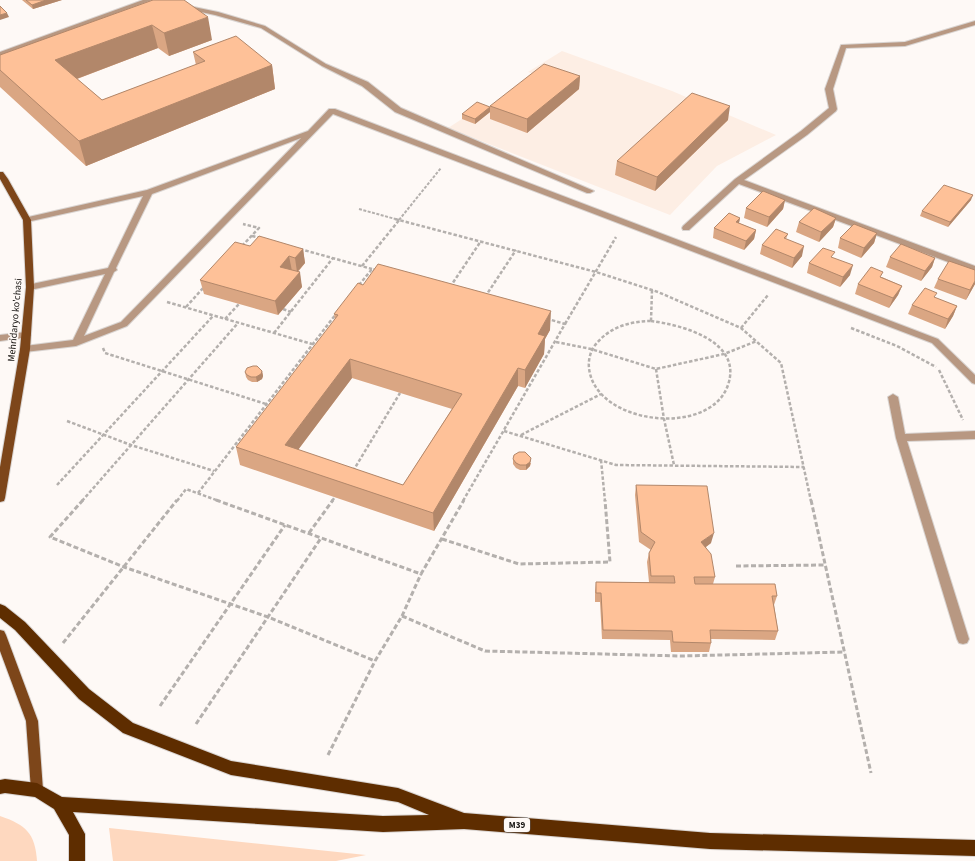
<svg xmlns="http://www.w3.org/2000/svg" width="975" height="861" viewBox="0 0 975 861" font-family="'Source Sans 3',sans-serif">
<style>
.built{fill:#fdeee4}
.green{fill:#fed8bf}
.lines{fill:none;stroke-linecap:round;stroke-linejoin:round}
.minor-casing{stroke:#d9d4d1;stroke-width:2}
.major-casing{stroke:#d9d4d1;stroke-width:2}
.highway-casing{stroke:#d9d4d1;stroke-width:2}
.path-far2{stroke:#b4b0ad;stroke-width:2;stroke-dasharray:3 1.5;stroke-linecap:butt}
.path-far1{stroke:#b4b0ad;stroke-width:2.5;stroke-dasharray:3.5 2;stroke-linecap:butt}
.path{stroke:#b4b0ad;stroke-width:3;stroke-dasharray:5 2.5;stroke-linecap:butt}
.minor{fill:#b89882;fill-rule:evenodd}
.major{fill:#7d461a;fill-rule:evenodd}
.highway{fill:#5e2d00;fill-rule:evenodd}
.wall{fill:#daa683;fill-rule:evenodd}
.shaded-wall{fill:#b2876a}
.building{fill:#fec198;stroke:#b2876a;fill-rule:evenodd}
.labels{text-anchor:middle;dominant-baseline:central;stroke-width:3.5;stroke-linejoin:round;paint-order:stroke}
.shield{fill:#fef9f6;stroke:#5c5956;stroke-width:1}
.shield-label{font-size:9px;font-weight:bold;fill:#171411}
.street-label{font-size:10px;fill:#171411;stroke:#fef9f6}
</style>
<rect width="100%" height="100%" fill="#fef9f6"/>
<polygon class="built" points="562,51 672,91 776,135 717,166 670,215 448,128 462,119 490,112 497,114 543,77 528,72"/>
<g class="green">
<path d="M 0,816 C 26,825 35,833 37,861 L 0,861 Z"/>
<polygon points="109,828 366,855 336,861 113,861"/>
</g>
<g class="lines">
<defs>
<g id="minor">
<polygon points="143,0 152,0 0,56 0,52"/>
<polygon points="184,5 218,12 265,26 326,64 368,82 401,108 594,191 590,193 587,193 395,112 362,86 322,66 261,28 215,15 182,8 181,7"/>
<polygon points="975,21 975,25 905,46 846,48 833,89 837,109 836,111 807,135 744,180 975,266 975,272 739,184 689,230 683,230 682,228 683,226 735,179 801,131 829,108 825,89 841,45 905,42"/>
<path d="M 329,109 L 335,109 L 938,339 L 975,375 L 975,384 L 972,383 L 932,343 L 333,114 L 127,326 L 76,346 L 25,352 L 22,351 L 20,349 L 25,346 L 73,340 L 105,274 L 30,290 L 26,287 L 27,285 L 108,268 L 143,196 L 27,222 L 24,222 L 23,220 L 24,218 L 147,190 L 308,131 ZM 301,138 L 121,322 L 84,336 L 114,272 L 117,270 L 116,268 L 152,194 Z"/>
<polygon points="26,332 29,333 31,335 29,337 0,341 0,335"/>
<polygon points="893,394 898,397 905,434 975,431 975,439 907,441 969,639 967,643 963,644 959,643 957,639 896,438 888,397"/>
</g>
<g id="major">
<polygon points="0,172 3,172 8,179 31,220 34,287 30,349 5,498 4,501 0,502 0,467 20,349 26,287 23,220 0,179"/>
<polygon points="0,630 4,631 6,635 38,721 43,790 42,794 37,796 32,794 31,790 26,721 0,651"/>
</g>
<polygon id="highway" points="0,604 5,606 25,622 89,689 133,723 231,761 398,788 464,813 710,833 975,840 975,856 710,849 464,829 383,832 73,812 85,834 85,861 69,861 69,835 54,809 35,797 5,793 0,794 0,780 5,779 37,783 62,797 383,816 429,815 398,802 231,775 123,733 79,699 15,630 0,618"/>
</defs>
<use href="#minor" class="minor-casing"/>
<use href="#major" class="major-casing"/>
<use href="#highway" class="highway-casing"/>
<g class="path-far2">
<polyline points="359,209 399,220"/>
<polyline points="399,220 441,168"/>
</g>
<g class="path-far1">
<polyline points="395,219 596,272 658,292 741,328 781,363 811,501"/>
<polyline points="252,236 261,238"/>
<polyline points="242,246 259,228 243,224"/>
<polyline points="300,249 372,269"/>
<polyline points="362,266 400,219"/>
<polyline points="359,285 372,269 376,270"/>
<polyline points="450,287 481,241"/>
<polyline points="485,297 516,250"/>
<polyline points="167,302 312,344"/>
<polyline points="186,307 204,287"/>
<polyline points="283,309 291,312"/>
<polyline points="225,319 239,304"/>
<path d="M 651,321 C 682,325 743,341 728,385 C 710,438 595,425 589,368 C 588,359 591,349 597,343 C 610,327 631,321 651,321 Z"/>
<polyline points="651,321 652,290"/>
<polyline points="565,324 616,237"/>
<polyline points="741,328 768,295"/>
<polyline points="851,328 897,346 936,367"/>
<polyline points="274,333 333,258"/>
<polyline points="556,342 591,349 656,369 724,354 757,341"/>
<polyline points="103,348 105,353 266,404"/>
<polyline points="656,369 664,419 674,465"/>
<polyline points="939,370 963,420"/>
<polyline points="67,421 131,445 214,471"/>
<polyline points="504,431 616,465 804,467"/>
<polyline points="521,435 601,394"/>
<polyline points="601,460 605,501"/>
<polyline points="353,471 400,393"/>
<polyline points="57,485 213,316"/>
<polyline points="198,493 336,314"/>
<polyline points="82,501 238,323"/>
<polyline points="177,501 186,489 219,501"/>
<polyline points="332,501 335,497"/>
<polyline points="463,501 565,324 548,319"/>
</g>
<g class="path">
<polyline points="83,500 50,537 124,567 268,617 375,661"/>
<polyline points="216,500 421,574 464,500"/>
<polyline points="811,500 871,773"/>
<polyline points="309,533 333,500"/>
<polyline points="442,539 519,564 610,562 605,500"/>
<polyline points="736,566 826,565"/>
<polyline points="402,616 485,651 681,656 845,652"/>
<polyline points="63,643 177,500"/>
<polyline points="160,706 285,525"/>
<polyline points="196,724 321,538"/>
<polyline points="328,755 375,661 402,616 421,574"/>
</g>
<use href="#minor" class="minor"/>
<use href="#major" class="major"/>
<use href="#highway" class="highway"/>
</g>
<g class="wall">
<polygon points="22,0 62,0 33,9"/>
<polygon points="153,0 212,40 169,56 158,48 77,79 102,100 196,65 193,52 272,65 275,89 86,166 0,87 0,55"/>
<polygon points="580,76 579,89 527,133 490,119 490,106"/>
<polygon points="490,107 490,112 475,124 462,119 462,114"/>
<polygon points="728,120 655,191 615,175 617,161"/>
<polygon points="785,200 783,209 767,227 744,218 746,208"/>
<polygon points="971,200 948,227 920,216 922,211"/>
<polygon points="740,218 739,223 756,230 754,239 744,250 713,238 714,228"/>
<polygon points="836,218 833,227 819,242 796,232 799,222"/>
<polygon points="877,233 874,243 861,258 838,248 840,238"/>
<polygon points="788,234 786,239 802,256 792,268 760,254 762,245"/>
<polygon points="303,249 305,263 298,272 302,287 278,315 204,294 200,280"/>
<polygon points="890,257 935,258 932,267 921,281 886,267"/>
<polygon points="834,258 850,275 840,287 807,273 809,263"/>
<polygon points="882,277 902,286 898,295 889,308 855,294 858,284"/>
<polygon points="938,279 975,284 966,300 934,288"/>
<path d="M 363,285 L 550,330 L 545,339 L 544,354 L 525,388 L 518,386 L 434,531 L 240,465 L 236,447 L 335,320 L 334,314 ZM 352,378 L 452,409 L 403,485 L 298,450 Z"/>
<polygon points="935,298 957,306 953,316 945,329 908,314 912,305"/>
<polygon points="262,371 263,376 262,379 257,382 252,382 248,380 246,377 245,372"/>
<polygon points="513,459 531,463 530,466 526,470 520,470 516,468 513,464"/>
<polygon points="636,485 711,543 706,547 715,577 713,584 777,596 774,605 778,631 775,640 711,639 711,643 709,652 671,652 670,640 602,639 600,602 595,602 595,591 596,582 649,582 647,562 649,553 651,550 639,542 635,495"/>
</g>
<g class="shaded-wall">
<polygon points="46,0 62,0 33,9 32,5"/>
<polygon points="7,13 9,17 0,20 0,15"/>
<polygon points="208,17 212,40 169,56 164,33"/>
<polygon points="152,25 158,48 63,84 55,60"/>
<polygon points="272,65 275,89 86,166 79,141"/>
<polygon points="580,76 579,89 527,133 527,119"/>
<polygon points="730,106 728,120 655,191 657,177"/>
<polygon points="490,107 490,112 475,124 475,119"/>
<polygon points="973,195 971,200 948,227 950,222"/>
<polygon points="785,200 783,209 767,227 769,217"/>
<polygon points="740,218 738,227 736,222"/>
<polygon points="836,218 833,227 819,242 821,232"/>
<polygon points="756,230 754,239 744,250 746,241"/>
<polygon points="877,233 874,243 861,258 864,248"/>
<polygon points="804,246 802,256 792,268 794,258"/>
<polygon points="303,249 305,263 297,272 295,258"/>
<polygon points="289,256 292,271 280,267"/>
<polygon points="935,258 932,267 921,281 925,271"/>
<polygon points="853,265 850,275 840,287 843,277"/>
<polygon points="300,272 302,287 278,315 275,301"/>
<polygon points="975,281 975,284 966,300 970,290"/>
<polygon points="902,286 898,295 889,308 893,298"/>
<polygon points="957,306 953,316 945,329 948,319"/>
<polygon points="551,311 550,330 545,339 544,354 525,388 525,370 538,334"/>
<polygon points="350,359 352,378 288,463 285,445"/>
<polygon points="518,368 518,386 434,531 433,513"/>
<polygon points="262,371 263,376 262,379 257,382 256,377"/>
<polygon points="531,458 530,466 526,470 526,465"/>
<polygon points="714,533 711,543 699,552 701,542"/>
</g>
<g class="building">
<polygon points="26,0 46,0 32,5"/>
<polygon points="153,0 184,0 208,17 164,33 152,25 55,60 102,100 205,61 193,52 236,36 272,65 79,141 0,70 0,55"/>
<polygon points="0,6 7,13 0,15"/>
<polygon points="544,64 580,76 527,119 490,106"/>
<polygon points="692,93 730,106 657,177 617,161"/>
<polygon points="477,102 490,107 475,119 462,114"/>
<polygon points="944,185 973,195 950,222 922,211"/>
<polygon points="763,191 785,200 769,217 746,208"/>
<polygon points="814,208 836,218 821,232 799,222"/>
<polygon points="729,213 740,218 736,222 756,230 746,241 714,228"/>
<polygon points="854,224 877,233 864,248 840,238"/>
<polygon points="776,229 788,234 784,238 804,246 794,258 762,245"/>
<polygon points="259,236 303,249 295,258 289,256 280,267 300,272 275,301 200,280 235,242 250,246"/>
<polygon points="901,244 935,258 925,271 890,257"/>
<polygon points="823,248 835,252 831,257 853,265 843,277 809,263"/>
<polygon points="949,261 975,270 975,281 970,290 938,279"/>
<path d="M 378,264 L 551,311 L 538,334 L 545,336 L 525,370 L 518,368 L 433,513 L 236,447 L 338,315 L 334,314 L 358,283 L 363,285 ZM 350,359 L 462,394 L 403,485 L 285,445 Z"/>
<polygon points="871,267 883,272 880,277 902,286 893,298 858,284"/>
<polygon points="925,288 937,293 934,297 957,306 948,319 912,305"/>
<polygon points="253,366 257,366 262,371 261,374 256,377 251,377 247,375 245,372 247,368"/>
<polygon points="519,452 525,452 531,458 530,462 526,465 520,465 516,463 513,459 514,455"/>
<polygon points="636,485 707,486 714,533 701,542 711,554 715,577 694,577 695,584 775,584 777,596 772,596 778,631 710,630 711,643 673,642 672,631 603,630 601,593 596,593 596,582 675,583 674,576 651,576 649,553 655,542 641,532"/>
</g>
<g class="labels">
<rect class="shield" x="504" y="818" width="26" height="14" rx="3"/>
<g class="shield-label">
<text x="517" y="825">M39</text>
</g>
<g class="street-label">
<text transform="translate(15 320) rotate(-85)">Мehridaryo ko'chasi</text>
</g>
</g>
</svg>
